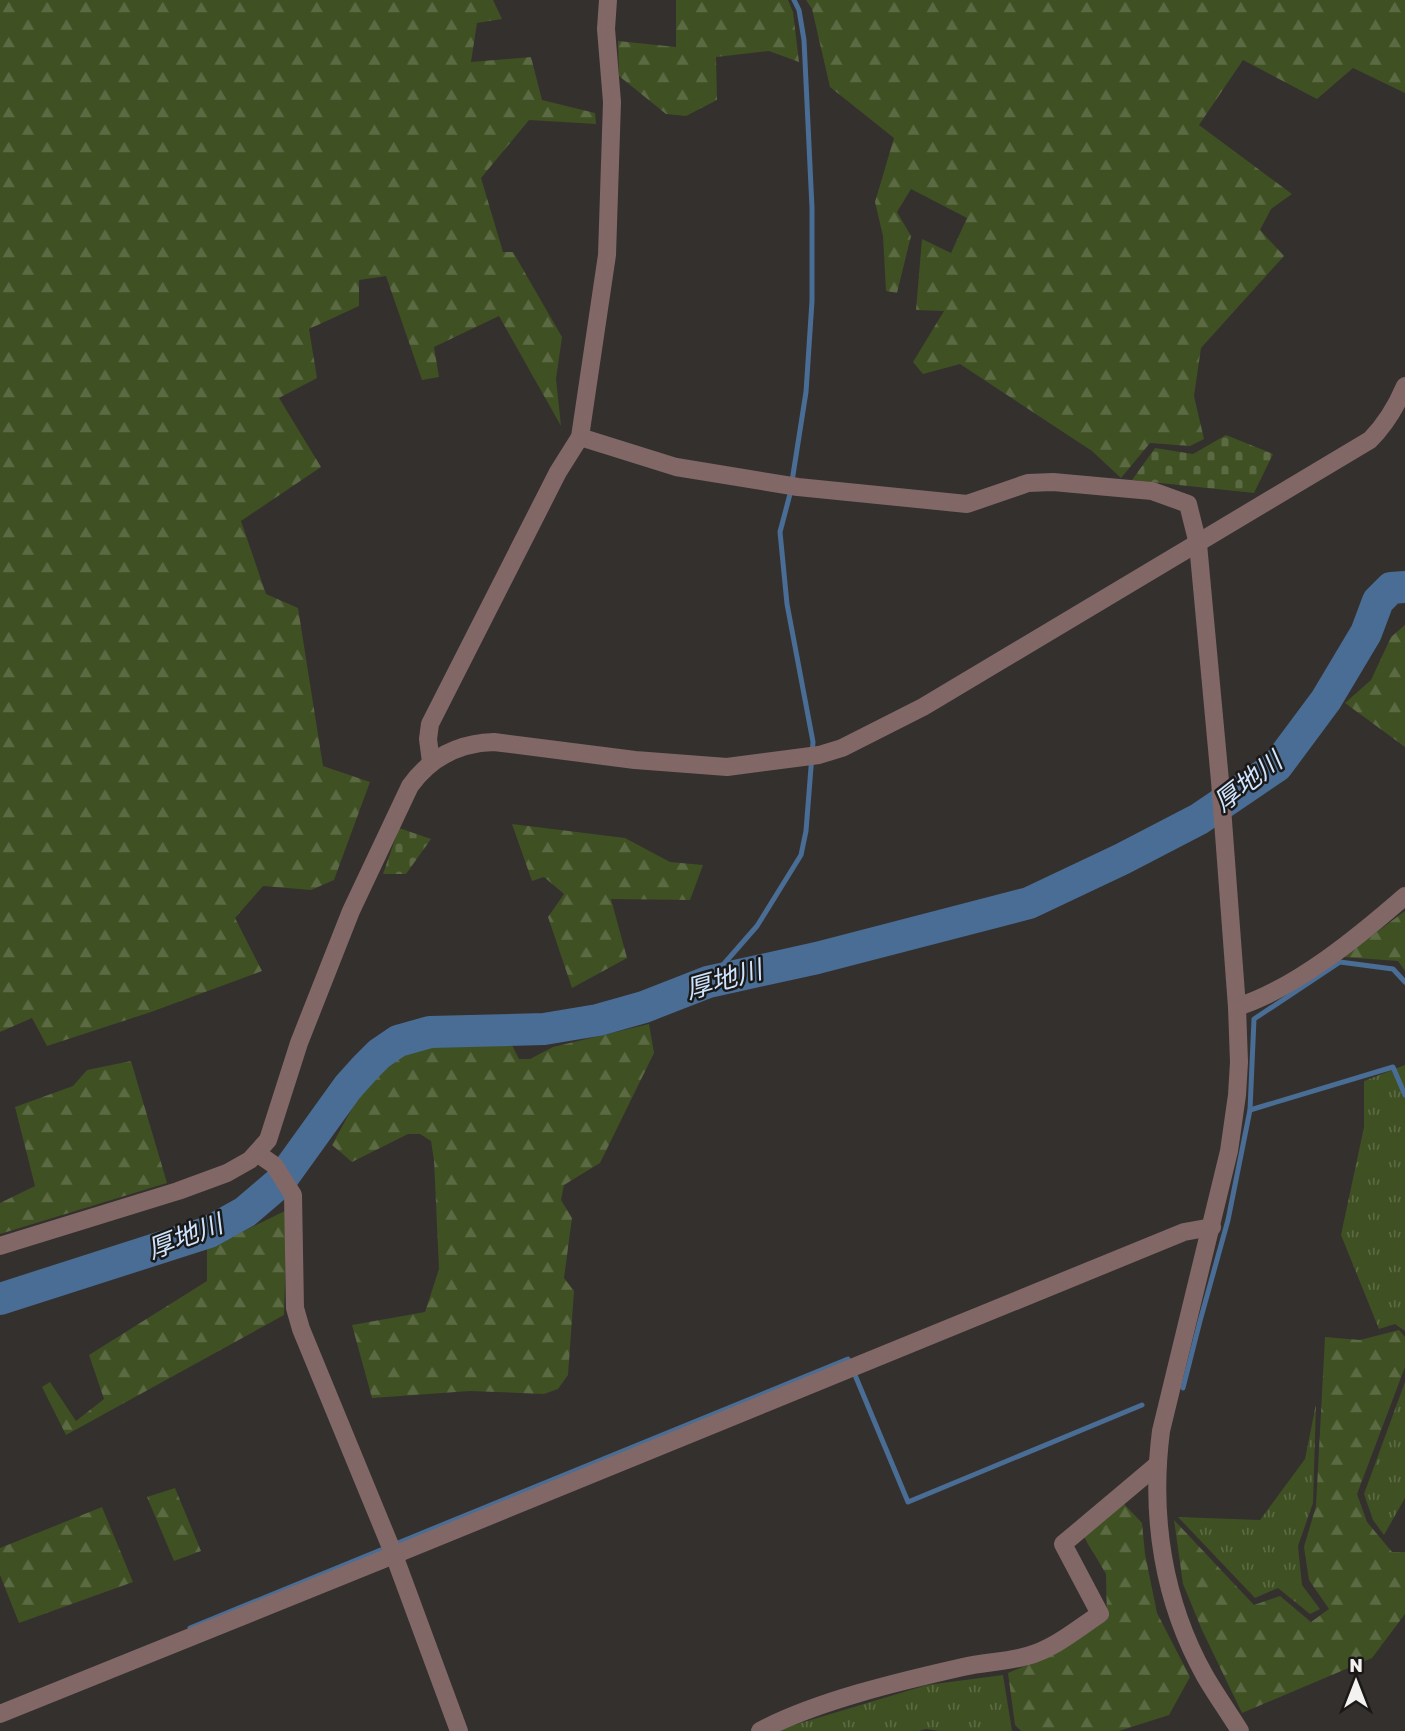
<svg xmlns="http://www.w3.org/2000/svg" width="1405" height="1731" viewBox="0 0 1405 1731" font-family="Rubik,'Noto Sans JP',sans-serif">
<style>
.grass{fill:url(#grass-tufts)}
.forest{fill:url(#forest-firs)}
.cemetery{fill:url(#cemetery-stones)}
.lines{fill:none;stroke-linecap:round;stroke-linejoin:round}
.stream{stroke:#496d95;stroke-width:5}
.river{stroke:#496d95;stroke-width:32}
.minor{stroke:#826767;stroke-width:18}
.labels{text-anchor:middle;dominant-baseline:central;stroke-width:5;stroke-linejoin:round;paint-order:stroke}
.water-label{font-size:26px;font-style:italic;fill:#cfe5ff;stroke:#1a1918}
</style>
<defs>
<pattern id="grass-tufts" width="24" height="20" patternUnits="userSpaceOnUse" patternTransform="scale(1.75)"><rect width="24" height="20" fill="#3f5023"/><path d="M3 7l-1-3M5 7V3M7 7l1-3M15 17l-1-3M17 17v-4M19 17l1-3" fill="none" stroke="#5b6a43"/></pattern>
<pattern id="forest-firs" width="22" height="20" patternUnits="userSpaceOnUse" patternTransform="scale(1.75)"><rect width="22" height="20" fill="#3f5023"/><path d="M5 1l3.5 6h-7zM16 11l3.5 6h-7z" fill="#5b6a43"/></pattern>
<pattern id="cemetery-stones" width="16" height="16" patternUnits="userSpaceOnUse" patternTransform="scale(1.75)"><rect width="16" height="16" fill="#3f5023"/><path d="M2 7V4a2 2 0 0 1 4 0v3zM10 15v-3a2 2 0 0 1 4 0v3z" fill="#5b6a43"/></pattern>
</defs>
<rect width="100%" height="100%" fill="#34302e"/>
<g class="grass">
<polygon points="1405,1065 1405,1331 1395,1324 1379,1329 1341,1235 1364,1127 1364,1081"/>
<polygon points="1405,1382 1405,1498 1384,1535 1373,1520 1364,1494"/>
<polygon points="1316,1404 1313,1503 1298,1546 1302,1585 1320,1609 1310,1614 1278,1588 1255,1598 1178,1517 1260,1520 1305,1459"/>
<polygon points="1003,1675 1012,1731 939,1731 926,1729 919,1731 774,1731 927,1685"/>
</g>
<g class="forest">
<polygon points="0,0 493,0 502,19 477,23 471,62 531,57 542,100 595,113 596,124 529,120 481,178 503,252 513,252 562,337 556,379 561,426 499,316 434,347 439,377 422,380 386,276 359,280 359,306 309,329 317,378 279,398 321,467 241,521 266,594 298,608 323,766 370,782 334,880 311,890 263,886 235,918 262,971 151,1012 47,1046 32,1018 0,1032"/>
<polygon points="676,0 788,0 793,12 799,62 769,51 716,57 717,100 686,116 666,114 619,76 618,41 676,47"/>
<polygon points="806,0 1405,0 1405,93 1353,68 1317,99 1243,60 1199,125 1292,194 1271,209 1260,230 1284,256 1201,348 1194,396 1204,439 1190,446 1150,443 1121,478 1092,451 960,364 923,374 913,362 944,311 916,310 922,239 951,253 967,218 911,189 897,212 911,236 897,293 886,291 883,236 875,202 894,138 830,87 812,9"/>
<polygon points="1405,625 1405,747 1345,703 1371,680 1391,637"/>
<polygon points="512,824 625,838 670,862 703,865 690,900 611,899 627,958 572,988 548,917 564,894 544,877 532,881"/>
<polygon points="1405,911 1405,971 1398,961 1343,957"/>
<polygon points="649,1024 654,1053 600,1163 564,1185 561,1200 572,1218 564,1278 574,1291 568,1375 558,1389 544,1394 470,1391 372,1398 352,1325 425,1312 439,1269 434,1160 431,1141 420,1134 408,1134 352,1162 332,1145 372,1072 391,1053 432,1038 510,1041 519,1059 530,1059 553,1047"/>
<polygon points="131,1061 167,1183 0,1234 0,1203 35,1186 15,1107 73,1086 87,1070"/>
<polygon points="287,1210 284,1315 66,1435 42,1387 50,1382 76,1421 104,1399 89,1355 207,1281 207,1249"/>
<polygon points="1399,1330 1405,1337 1405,1367 1357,1494 1367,1522 1392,1552 1405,1552 1405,1614 1372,1658 1242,1713 1202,1630 1183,1584 1174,1520 1254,1605 1280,1596 1311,1622 1329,1609 1309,1580 1304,1547 1316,1506 1325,1337 1360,1340"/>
<polygon points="175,1488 201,1551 174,1561 147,1497"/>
<polygon points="1124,1504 1142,1523 1145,1554 1157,1613 1190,1677 1169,1715 1119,1731 1021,1731 1015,1725 1008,1673 1056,1653 1107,1620 1106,1574 1084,1537"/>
<polygon points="102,1507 133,1582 19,1623 0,1575 0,1548"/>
</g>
<g class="cemetery">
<polygon points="1226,435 1273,454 1254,493 1132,480 1155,448 1193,454"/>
<polygon points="399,828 431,839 406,874 383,874"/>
</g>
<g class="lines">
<g class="stream">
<polyline points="708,982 757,926 801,855 806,831 813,742 787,604 780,532 790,494 806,392 812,301 812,208 804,40 799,10 794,0"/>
<polyline points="1250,1110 1254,1019 1340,962 1393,969 1405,982"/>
<polyline points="855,1375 908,1502 1142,1405"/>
<polyline points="1183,1388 1200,1321 1228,1220 1250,1110 1393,1067 1405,1095"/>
<polyline points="190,1628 848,1359 849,1361"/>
</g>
<polyline class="river" points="0,1299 209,1232 245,1212 279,1183 348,1087 366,1067 379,1054 398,1041 430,1032 544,1029 598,1020 644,1007 708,982 817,958 1029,903 1122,859 1199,819 1277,766 1326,700 1366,633 1378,601 1391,588 1405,587"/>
<g class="minor">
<path d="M 580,437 L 676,467 L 798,487 L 967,504 L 1028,483 L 1053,482 L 1152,491 L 1188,504 L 1198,544 L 1220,781 L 1237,1007 L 1239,1062 L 1237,1095 L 1229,1151 L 1161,1431 C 1150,1516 1163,1601 1205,1676 C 1216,1695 1229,1713 1240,1731"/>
<polyline points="431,762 428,739 430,724 558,472 580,437 607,255 612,102 606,29 608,0"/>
<path d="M 1237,1007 C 1296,988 1358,937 1405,896"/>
<polyline points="257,1153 274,1165 293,1195 295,1308 301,1329 394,1555 459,1731"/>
<path d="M 0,1246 L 178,1191 L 227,1173 L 250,1160 L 268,1140 L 299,1043 L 351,911 L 410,786 C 430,758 459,743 494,742 L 635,760 L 727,767 L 819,755 L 842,748 L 923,707 L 1370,440 C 1386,424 1396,407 1405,386"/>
<polyline points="0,1714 394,1555 1184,1232 1212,1227"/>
<path d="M 760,1731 C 816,1701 901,1681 963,1667 C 984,1662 1006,1662 1027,1656 C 1054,1649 1077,1629 1100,1614 L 1063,1544 L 1157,1465"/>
</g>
</g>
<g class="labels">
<g class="water-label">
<text transform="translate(1248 782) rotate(-38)">厚地川</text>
<text transform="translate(724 980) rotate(-16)">厚地川</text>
<text transform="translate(185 1237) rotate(-21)">厚地川</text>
</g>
</g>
<g transform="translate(1356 1682)" stroke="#1a1918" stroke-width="5" paint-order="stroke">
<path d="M0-5L12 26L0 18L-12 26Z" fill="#f4f2f1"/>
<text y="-10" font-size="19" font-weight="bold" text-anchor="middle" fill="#f4f2f1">N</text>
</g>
</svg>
